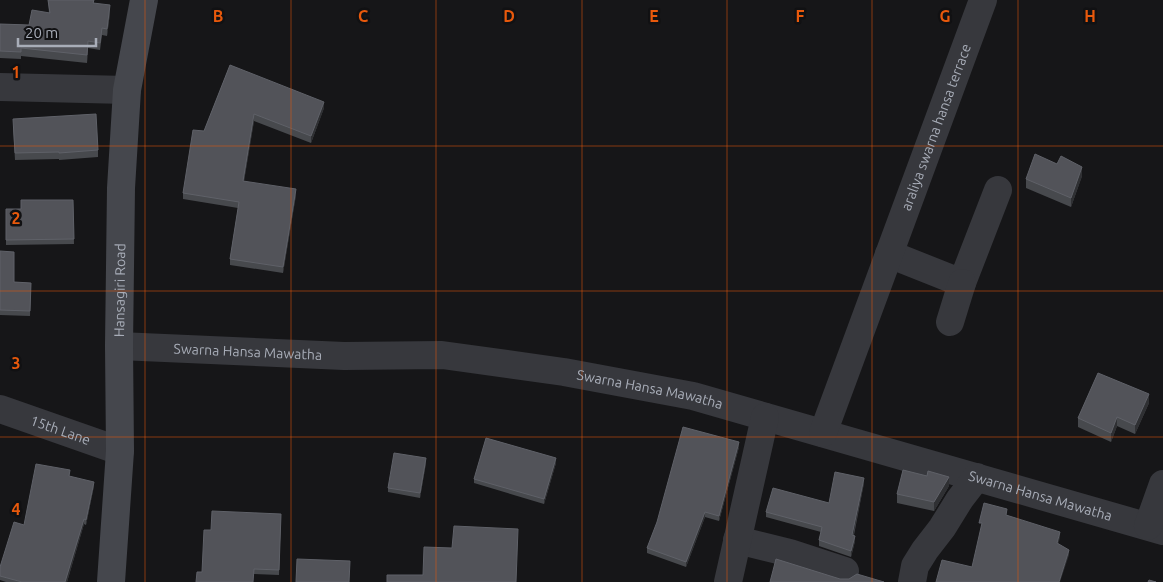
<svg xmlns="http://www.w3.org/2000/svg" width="1163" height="582" viewBox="0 0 1163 582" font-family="Ubuntu,sans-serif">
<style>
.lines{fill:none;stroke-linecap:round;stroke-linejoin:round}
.street{stroke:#37383d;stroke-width:28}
.secondary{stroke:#45474d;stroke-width:28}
.wall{fill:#47494d}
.shaded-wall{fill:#2f3033}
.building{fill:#525359;stroke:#5f6168}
.grid{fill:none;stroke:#e8590c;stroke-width:1;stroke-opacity:0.55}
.labels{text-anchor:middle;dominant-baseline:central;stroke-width:5;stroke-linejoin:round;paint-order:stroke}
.street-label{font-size:14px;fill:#a8adb8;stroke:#111113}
.grid-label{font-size:16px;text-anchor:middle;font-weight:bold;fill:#e8590c;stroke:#111113;stroke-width:5;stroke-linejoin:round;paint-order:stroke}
</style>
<rect width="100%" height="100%" fill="#161618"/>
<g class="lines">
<g class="street">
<polyline points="0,87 127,90"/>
<polyline points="889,254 962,283 998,190"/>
<polyline points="950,322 962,283"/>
<path id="s1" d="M 119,346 L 344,356 L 442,355 L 564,372 L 693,396 L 1163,531"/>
<path id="s2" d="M 0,409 L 120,451"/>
<path id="s3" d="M 823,433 L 983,0"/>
<polyline points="1148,526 1163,484"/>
<polyline points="737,540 790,553 845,571"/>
<polyline points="728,582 765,417"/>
<polyline points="912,582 915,566 925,550 942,528 960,499 977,477"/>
</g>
<path class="secondary" id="s4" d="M 111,582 L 120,451 L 119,346 L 121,188 L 127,90 L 144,0"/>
</g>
<g class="wall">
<polygon points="48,0 94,0 94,3 110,13 107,36 102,35 100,50 88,48 87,63 21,56 21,59 0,58 0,24 29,25 49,13"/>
<polygon points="230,65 324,108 311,143 254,121 244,181 296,195 283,273 230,265 230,259 238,208 183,199 183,193 204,131"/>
<polygon points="13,126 98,150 98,157 59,160 59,159 15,160"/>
<polygon points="1057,164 1082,176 1071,207 1026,188 1026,179"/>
<polygon points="73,200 74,244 6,245 6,209 21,209"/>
<polygon points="0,251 14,282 31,283 30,316 0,315"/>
<polygon points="1149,403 1135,434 1117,426 1111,442 1078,427 1078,418"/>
<polygon points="739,447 719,521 705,517 686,567 647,553 647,548"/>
<polygon points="426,463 420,498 388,492 388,488"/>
<polygon points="556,463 544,504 474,483 474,479"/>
<polygon points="70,477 94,486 86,525 84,524 67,582 6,582 0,580 0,567 24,525"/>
<polygon points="864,483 854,535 855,541 851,557 819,546 819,540 821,532 766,517 766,512 829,503"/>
<polygon points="949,486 934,511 897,503 897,494"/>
<polygon points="281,514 279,575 254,574 211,530"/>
</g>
<g class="shaded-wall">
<polygon points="110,5 110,13 107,36 107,29"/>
<polygon points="88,41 88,48 87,63 87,55"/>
<polygon points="324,102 324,108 311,143 311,136"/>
<polygon points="254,114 254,121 243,187 243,181"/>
<polygon points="1082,167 1082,176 1071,207 1071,198"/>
<polygon points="296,189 296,195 283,273 283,267"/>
<polygon points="1149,394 1149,403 1135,434 1135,425"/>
<polygon points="1117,417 1117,426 1111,442 1111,433"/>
<polygon points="739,442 739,447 719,521 719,516"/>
<polygon points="426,458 426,463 420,498 420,493"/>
<polygon points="556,458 556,463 544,504 544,499"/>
<polygon points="949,477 949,486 934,511 934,502"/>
<polygon points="864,478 864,483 852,541 852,535"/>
<polygon points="94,482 94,486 86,525 86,520"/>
<polygon points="705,512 705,517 686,567 686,562"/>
<polygon points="84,519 84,524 67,582 65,582"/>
<polygon points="1060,532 1060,538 1057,548 1057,543"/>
<polygon points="855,536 855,541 851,557 851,551"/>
<polygon points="1069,550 1069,555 1060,582 1059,582"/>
</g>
<g class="building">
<polygon points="48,0 94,0 93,3 110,5 107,29 102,28 100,43 88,41 87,55 21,48 21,52 0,51 0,24 29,25 32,10 50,13"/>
<polygon points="230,65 324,102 311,136 254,114 243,181 296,189 283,267 230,259 239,202 183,193 193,130 204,131"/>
<polygon points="96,114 98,150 59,153 59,152 15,153 13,119"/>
<polygon points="1035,154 1057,164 1061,156 1082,167 1071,198 1026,179"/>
<polygon points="21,200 73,200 74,239 6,240 6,209 21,209"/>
<polygon points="0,251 14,252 14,282 31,283 30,311 0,310"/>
<polygon points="1098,373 1149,394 1135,425 1117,417 1111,433 1078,418"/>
<polygon points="683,427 739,442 719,516 705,512 686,562 647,548 657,522"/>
<polygon points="486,438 556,458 544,499 474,479"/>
<polygon points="394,453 426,458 420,493 388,488"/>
<polygon points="36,464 70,470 69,476 94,482 86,520 84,519 65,582 22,582 0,576 0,567 14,522 24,525"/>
<polygon points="903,470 927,476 928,471 949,477 934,502 897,494"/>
<polygon points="835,472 864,478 852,535 855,536 851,551 819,540 822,527 766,512 773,488 829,503"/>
<polygon points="984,503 1007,509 1006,515 1060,532 1057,543 1069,550 1059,582 936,582 942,560 972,567 982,523 979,523"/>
<polygon points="212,511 281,514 279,570 254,569 253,582 196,582 197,572 202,572 204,530 211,530"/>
<polygon points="454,526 518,529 516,582 387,582 387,575 423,575 424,547 452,548"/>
<polygon points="297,559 350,561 349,582 296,582"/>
<polygon points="776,559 840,579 849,579 857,574 884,582 770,582"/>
<polygon points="1149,580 1156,582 1148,582"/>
</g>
<path class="grid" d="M 145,0 L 145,582M 291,0 L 291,582M 436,0 L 436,582M 582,0 L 582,582M 727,0 L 727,582M 872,0 L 872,582M 1018,0 L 1018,582M 0,146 L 1163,146M 0,291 L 1163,291M 0,437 L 1163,437"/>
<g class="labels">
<g class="street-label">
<text stroke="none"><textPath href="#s3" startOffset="326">araliya swarna hansa terrace</textPath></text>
<text stroke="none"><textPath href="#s4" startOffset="292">Hansagiri Road</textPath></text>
<text stroke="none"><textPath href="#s1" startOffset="129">Swarna Hansa Mawatha</textPath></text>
<text stroke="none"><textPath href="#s1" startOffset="534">Swarna Hansa Mawatha</textPath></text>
<text stroke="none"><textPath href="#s2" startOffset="64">15th Lane</textPath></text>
<text stroke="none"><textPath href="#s1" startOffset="939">Swarna Hansa Mawatha</textPath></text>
</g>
</g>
<g class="grid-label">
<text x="218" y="22">B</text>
<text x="363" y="22">C</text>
<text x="509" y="22">D</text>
<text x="654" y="22">E</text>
<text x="800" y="22">F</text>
<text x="945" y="22">G</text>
<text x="1090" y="22">H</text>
<text x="16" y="78">1</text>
<text x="16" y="224">2</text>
<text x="16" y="369">3</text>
<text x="16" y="515">4</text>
</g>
<path d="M18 38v8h78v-8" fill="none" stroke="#a8adb8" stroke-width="2.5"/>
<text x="25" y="38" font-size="15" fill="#a8adb8" stroke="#111113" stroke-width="4" paint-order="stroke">20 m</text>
</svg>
